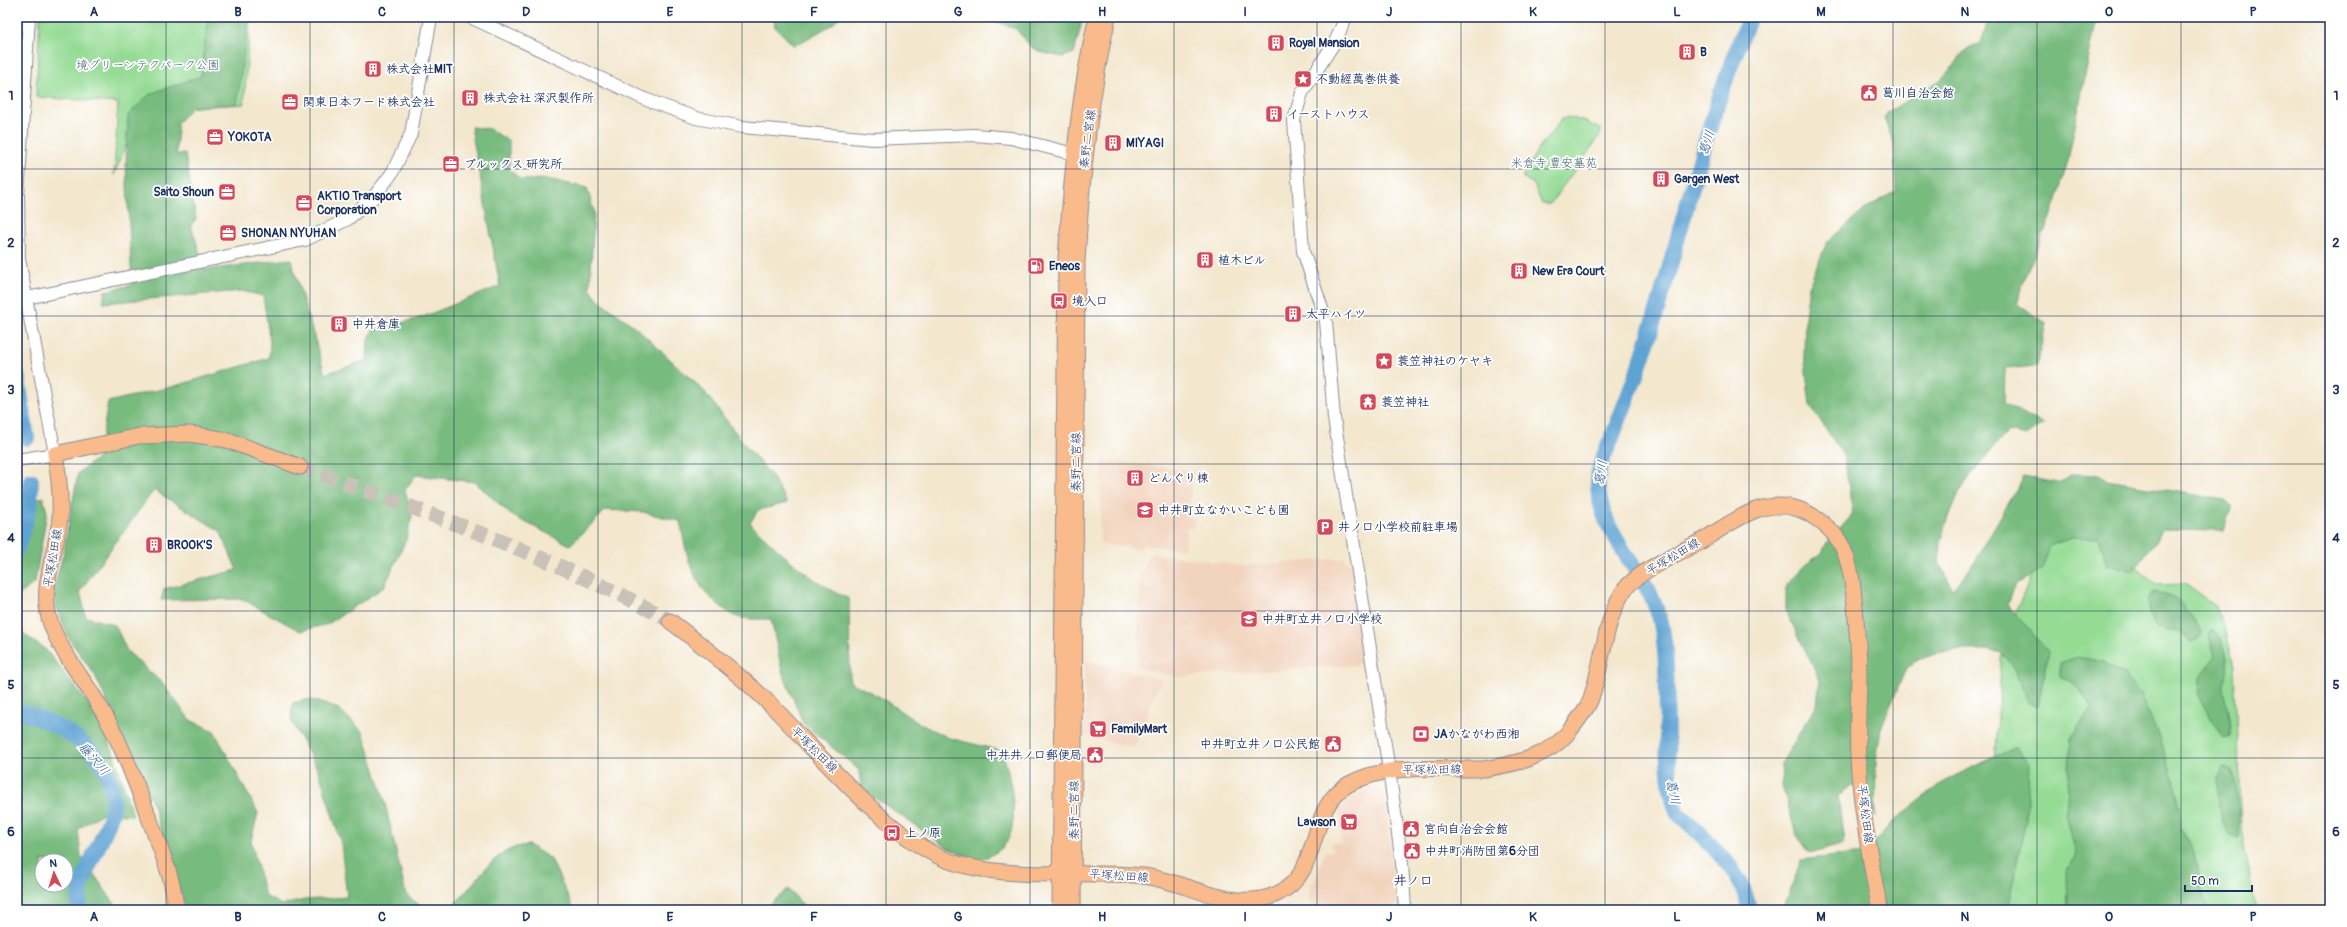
<svg xmlns="http://www.w3.org/2000/svg" width="2347" height="927" viewBox="0 0 2347 927" font-family="Pangolin,'Klee One',sans-serif">
<style>
.built{fill:#f2d4be}
.green{fill:#95db94;stroke:#588579}
.forest{fill:#78bb7e;stroke:#4a756e;fill-rule:evenodd}
.lines{fill:none;stroke-linecap:round;stroke-linejoin:round}
.river{stroke:#5ea3d3;stroke-width:16}
.major-tunnel{stroke:#c8c2b8;stroke-width:15;stroke-dasharray:15 8;stroke-linecap:butt}
.minor-casing{stroke:#878b96;stroke-width:14}
.major-casing{stroke:#878b96;stroke-width:17}
.minor{stroke:#fff;stroke-width:12}
.major{stroke:#fabb8c;stroke-width:15}
.grid{fill:none;stroke:#1b2f5e;stroke-width:1;stroke-opacity:0.55}
.labels{text-anchor:middle;dominant-baseline:central;stroke-width:3.5;stroke-linejoin:round;paint-order:stroke}
.poi-label{font-size:12px;font-weight:bold;fill:#1b2f5e;stroke:#fff;text-anchor:start}
.park-label{font-size:12px;fill:#40636e;stroke:#fff}
.street-label{font-size:12px;fill:#1b2f5e;stroke:#fff}
.water-label{font-size:13px;font-style:italic;fill:#365d8d;stroke:#fff}
.neighbourhood-label{font-size:13px;font-weight:bold;fill:#1b2f5e;stroke:#fff}
.neatline{fill:none;stroke:#1b2f5e;stroke-width:1.5}
.grid-label{font-size:13px;text-anchor:middle;font-weight:bold;fill:#1b2f5e}
</style>
<rect width="100%" height="100%" fill="#fff"/>
<filter id="ink" filterUnits="userSpaceOnUse"><feTurbulence type="fractalNoise" baseFrequency=".025" numOctaves="2"/><feDisplacementMap in="SourceGraphic" scale="8" xChannelSelector="R" yChannelSelector="G"/><feConvolveMatrix kernelMatrix="1 2 1 2 8 2 1 2 1" color-interpolation-filters="sRGB"/></filter>
<filter id="wash" filterUnits="userSpaceOnUse"><feTurbulence type="fractalNoise" baseFrequency=".012" numOctaves="4" result="noise"/><feDisplacementMap in="SourceGraphic" scale="16" xChannelSelector="R" yChannelSelector="G"/><feGaussianBlur stdDeviation="0.9" result="paint"/><feColorMatrix in="noise" values="0 0 0 0 0 0 0 0 0 0 0 0 0 0 0 0 0 1.4 0 .05"/><feComposite in="paint" operator="in"/></filter>
<g filter="url(#wash)">
<rect width="100%" height="100%" fill="#f3e7ce"/>
<g class="built">
<polygon points="1102,460 1193,471 1188,517 1195,518 1193,529 1187,527 1184,550 1143,545 1140,549 1100,544"/>
<polygon points="1150,553 1243,566 1345,558 1345,561 1351,563 1367,664 1178,677 1138,667 1139,573"/>
<polygon points="1085,660 1162,680 1161,685 1158,685 1134,748 1084,736"/>
<polygon points="1380,785 1384,788 1394,894 1397,894 1398,905 1394,905 1394,910 1316,910 1309,901 1310,886 1316,878 1325,852 1333,851 1332,843 1341,843 1339,808 1350,797 1362,790"/>
</g>
<g class="green">
<polygon points="40,17 250,17 244,104 181,108 146,116 126,146 114,175 118,103 36,97"/>
<polygon points="1568,117 1586,122 1600,129 1601,134 1550,204 1542,204 1533,183 1523,178 1523,175 1537,151 1562,119"/>
<polygon points="2088,522 2157,585 2185,584 2214,605 2226,631 2234,666 2241,828 2256,910 1984,910 1993,805 2002,644 2030,579 2047,527"/>
</g>
<g class="forest">
<path d="M 208,17 L 249,17 L 237,104 L 192,107 L 178,122 L 176,154 L 185,154 L 196,219 L 191,225 L 205,270 L 291,259 L 325,374 L 367,360 L 368,341 L 373,330 L 420,318 L 500,286 L 471,127 L 489,129 L 509,141 L 509,169 L 521,180 L 547,179 L 587,188 L 594,212 L 590,288 L 598,300 L 634,326 L 703,390 L 749,450 L 772,476 L 787,503 L 758,510 L 750,523 C 780,553 810,581 849,599 L 850,682 L 880,697 L 918,723 L 949,738 L 1002,751 C 1010,776 1023,826 1002,848 C 996,853 987,857 980,861 L 949,849 L 861,788 L 859,770 L 803,723 L 782,671 L 771,619 C 759,619 745,620 734,616 C 729,614 724,608 719,605 C 690,582 687,555 680,521 L 643,512 L 606,510 L 570,545 L 511,515 L 475,482 L 416,475 L 405,490 L 412,516 L 406,540 L 384,587 L 328,624 L 300,631 L 242,599 L 161,600 L 164,589 L 237,570 L 220,531 L 154,490 L 80,591 L 86,617 L 115,625 L 127,651 L 162,683 L 190,720 L 214,731 L 258,813 L 251,841 L 265,896 L 282,905 L 305,900 L 347,897 L 341,843 L 319,772 L 291,720 L 293,703 L 309,699 L 339,709 L 363,732 L 383,795 L 406,895 L 426,910 L 186,910 L 152,802 L 95,675 L 69,639 L 52,595 L 63,555 L 78,473 L 99,457 L 108,402 L 175,386 L 269,358 L 270,342 L 263,296 L 242,291 L 103,303 L 105,291 L 132,285 L 126,165 L 128,115 L 150,94 L 201,76 Z"/>
<polygon points="774,17 839,17 833,24 794,46 775,27"/>
<polygon points="985,17 1083,17 1074,53 1063,57 1040,52 1031,47 1016,29"/>
<path d="M 1989,17 L 2097,17 L 2068,160 L 2056,203 L 2020,291 L 2018,304 L 2046,323 L 2037,366 L 2005,369 L 2004,403 L 2043,424 L 2025,436 L 2008,432 L 1995,445 L 1960,490 L 1947,522 L 1941,542 L 1939,562 L 1953,590 L 1971,567 L 2024,477 L 2059,483 L 2072,474 L 2101,475 L 2107,480 L 2225,500 L 2232,506 L 2223,531 L 2161,530 L 2154,544 L 2132,572 L 2107,564 L 2099,538 L 2071,538 L 2050,546 L 2042,570 L 2016,584 L 2008,604 L 2048,652 L 2038,706 L 2026,700 C 2021,684 2017,665 2002,654 C 1991,647 1945,650 1932,654 C 1923,657 1915,662 1907,666 L 1881,728 L 1876,761 L 1875,817 L 1869,796 L 1853,785 L 1838,795 L 1844,843 L 1810,853 L 1796,834 L 1782,785 L 1781,764 L 1817,704 L 1820,680 L 1786,611 L 1786,585 L 1805,565 L 1822,553 L 1826,545 L 1853,514 L 1844,456 L 1810,405 L 1804,354 L 1805,317 L 1809,286 L 1827,242 L 1868,207 L 1896,191 L 1894,144 L 1884,118 L 1888,112 L 1939,81 L 1954,66 L 1964,51 L 1981,43 Z"/>
<polygon points="43,497 47,512 35,582 17,597 17,504"/>
<path d="M 2153,592 C 2158,593 2164,593 2169,595 C 2180,599 2198,623 2202,634 L 2199,640 L 2191,643 L 2180,631 L 2156,628 L 2151,617 L 2148,601 Z"/>
<path d="M 17,629 L 46,650 L 97,715 L 113,752 L 133,815 L 101,814 L 78,829 L 81,856 L 119,910 L 17,910 L 17,817 L 19,817 L 20,810 L 17,799 ZM 42,861 L 66,861 L 66,885 L 42,885 Z"/>
<path d="M 2212,630 C 2224,636 2229,659 2227,671 C 2226,677 2222,683 2223,689 C 2226,706 2231,719 2230,737 L 2224,739 L 2199,698 L 2200,678 L 2214,658 L 2209,635 Z"/>
<path d="M 2077,657 L 2101,661 L 2124,674 L 2141,696 L 2163,747 L 2178,796 L 2181,829 L 2193,850 L 2208,910 L 2068,910 L 2067,873 L 2076,854 L 2066,814 L 2071,738 L 2092,707 C 2084,692 2075,683 2060,676 L 2060,663 Z"/>
<polygon points="2016,747 2029,765 2026,818 2007,910 1783,910 1801,860 1863,853 1894,821 1946,780"/>
<path d="M 2224,767 L 2231,769 C 2237,793 2240,811 2238,837 L 2230,835 L 2221,818 L 2218,777 Z"/>
<path d="M 529,845 L 551,859 L 574,910 L 447,910 C 476,889 489,847 529,845 Z"/>
<polygon points="788,889 808,910 763,910"/>
</g>
<g class="lines">
<g class="river">
<polyline points="17,375 27,438"/>
<polyline points="17,549 30,506 31,481"/>
<path d="M 17,711 C 65,723 129,763 109,821 C 99,851 77,877 79,910"/>
<path d="M 1749,910 C 1745,876 1717,851 1694,828 C 1689,823 1680,817 1677,811 C 1674,804 1672,794 1671,787 C 1662,734 1672,675 1661,623 C 1650,573 1600,538 1598,485 C 1597,466 1606,452 1613,435 C 1624,406 1636,378 1645,349 C 1681,239 1704,123 1750,17"/>
</g>
</g>
</g>
<g filter="url(#ink)">
<g class="lines">
<path class="major-tunnel" d="M 300,467 C 425,512 554,556 670,621"/>
<defs>
<g id="minor">
<polyline points="470,17 647,100 696,118 742,127 873,139 974,135 1011,138 1074,154 1082,158"/>
<polyline points="1346,17 1336,40 1302,93 1294,120 1303,251 1326,321 1334,418 1389,770 1402,863 1405,910"/>
<polyline points="27,298 305,240 348,219 373,198 392,173 411,134 431,17"/>
<polyline points="17,460 55,454 19,259 18,196 29,17"/>
</g>
<g id="major">
<path d="M 670,621 C 706,648 740,675 772,706 C 820,754 896,849 962,865 C 1021,880 1084,870 1143,876 C 1187,881 1233,914 1277,894 C 1324,873 1305,808 1349,784 C 1389,762 1441,770 1484,769 C 1514,764 1546,758 1567,734 C 1575,724 1587,710 1591,698 C 1603,665 1604,618 1625,589 C 1641,569 1680,553 1703,540 C 1720,530 1737,517 1756,510 C 1776,503 1797,505 1814,517 C 1823,523 1831,529 1837,538 C 1855,562 1855,614 1858,644 C 1861,682 1856,720 1858,758 C 1861,809 1870,860 1880,910"/>
<path d="M 176,910 C 174,880 161,851 151,823 C 136,784 122,743 100,707 C 84,679 62,655 51,624 C 38,588 57,553 60,517 C 61,495 59,475 55,454 L 139,436 L 190,434 L 227,440 L 300,467"/>
<path d="M 1060,910 L 1066,258 C 1072,177 1078,97 1097,17"/>
<path d="M 1073,910 L 1077,262 C 1081,179 1090,97 1108,17"/>
</g>
</defs>
<use href="#minor" class="minor-casing"/>
<use href="#major" class="major-casing"/>
<use href="#minor" class="minor"/>
<use href="#major" class="major"/>
</g>
</g>
<path class="grid" d="M 166,17 L 166,910M 310,17 L 310,910M 454,17 L 454,910M 598,17 L 598,910M 742,17 L 742,910M 886,17 L 886,910M 1030,17 L 1030,910M 1174,17 L 1174,910M 1317,17 L 1317,910M 1461,17 L 1461,910M 1605,17 L 1605,910M 1749,17 L 1749,910M 1893,17 L 1893,910M 2037,17 L 2037,910M 2181,17 L 2181,910M 17,169 L 2330,169M 17,316 L 2330,316M 17,464 L 2330,464M 17,611 L 2330,611M 17,758 L 2330,758"/>
<defs>
<symbol id="building-square" viewBox="-11 -11 22 22"><rect x="-9" y="-9" width="18" height="18" rx="4" fill="#d1495b" stroke="#fff"/><path d="M-4-6H4V6H1V3H-1V6H-4ZM-2.5-4.3h1.7v1.8h-1.7ZM.8-4.3h1.7v1.8H.8ZM-2.5-1h1.7V.8h-1.7ZM.8-1h1.7V.8H.8Z" fill="#fff"/></symbol>
<symbol id="sight-square" viewBox="-11 -11 22 22"><rect x="-9" y="-9" width="18" height="18" rx="4" fill="#d1495b" stroke="#fff"/><path d="M0-6L1.8-2.2L6-1.7L2.9 1.2L3.7 5.4L0 3.3L-3.7 5.4L-2.9 1.2L-6-1.7L-1.8-2.2Z" fill="#fff"/></symbol>
<symbol id="civic-square" viewBox="-11 -11 22 22"><rect x="-9" y="-9" width="18" height="18" rx="4" fill="#d1495b" stroke="#fff"/><path d="M-.6-6.5H3V-4.5H.6V-3L4-1V1h2V6H-6V1h2V-1L-.6-3ZM-1.2 2.5V6h2.4V2.5Z" fill="#fff"/></symbol>
<symbol id="office-square" viewBox="-11 -11 22 22"><rect x="-9" y="-9" width="18" height="18" rx="4" fill="#d1495b" stroke="#fff"/><path d="M-6-3h4V-5.5h4V-3h4V5H-6ZM-1-4.5V-3h2v-1.5ZM-6 0V1H6V0Z" fill="#fff"/></symbol>
<symbol id="fuel-square" viewBox="-11 -11 22 22"><rect x="-9" y="-9" width="18" height="18" rx="4" fill="#d1495b" stroke="#fff"/><path d="M-5.5-6h7V0h2V4h1.3V-2.5L3-4.5l.8-.8L6-3V5H2.5V1h-1V6h-7ZM-4.2-4.7v3.2H.2V-4.7Z" fill="#fff"/></symbol>
<symbol id="bus-square" viewBox="-11 -11 22 22"><rect x="-9" y="-9" width="18" height="18" rx="4" fill="#d1495b" stroke="#fff"/><path d="M-5-6H5V4H4V6H2V4H-2V6H-4V4H-5ZM-3.5-4V0h7V-4ZM-3.5 1.2v1.5H-2V1.2ZM2 1.2v1.5H3.5V1.2Z" fill="#fff"/></symbol>
<symbol id="temple-square" viewBox="-11 -11 22 22"><rect x="-9" y="-9" width="18" height="18" rx="4" fill="#d1495b" stroke="#fff"/><path d="M0-6L5-2H3V0L6.5 2.5H4V6H1.5V3h-3V6H-4V2.5H-6.5L-3 0V-2H-5Z" fill="#fff"/></symbol>
<symbol id="school-square" viewBox="-11 -11 22 22"><rect x="-9" y="-9" width="18" height="18" rx="4" fill="#d1495b" stroke="#fff"/><path d="M0-5L7-2L0 1L-7-2ZM-4 1L0 2.5L4 1V4Q0 6-4 4Z" fill="#fff"/></symbol>
<symbol id="parking-square" viewBox="-11 -11 22 22"><rect x="-9" y="-9" width="18" height="18" rx="4" fill="#d1495b" stroke="#fff"/><path d="M-3.5-5.5H1a3.5 3.5 0 0 1 0 7H-1V5.5H-3.5ZM-1-3.4V-.6H.8a1.4 1.4 0 0 0 0-2.8Z" fill="#fff"/></symbol>
<symbol id="supermarket-square" viewBox="-11 -11 22 22"><rect x="-9" y="-9" width="18" height="18" rx="4" fill="#d1495b" stroke="#fff"/><path d="M-6-5.5h2.5l.6 2H6L4.5 2H-2.5L-4.4-4H-6ZM-1.5 3.2a1.3 1.3 0 1 0 .1 0ZM3 3.2a1.3 1.3 0 1 0 .1 0Z" fill="#fff"/></symbol>
<symbol id="bank-square" viewBox="-11 -11 22 22"><rect x="-9" y="-9" width="18" height="18" rx="4" fill="#d1495b" stroke="#fff"/><path d="M-6-4H6V4H-6ZM0-2.3a2.3 2.3 0 1 0 0 4.6a2.3 2.3 0 1 0 0-4.6Z" fill="#fff"/></symbol>
</defs>
<g fill-rule="evenodd">
<use href="#building-square" x="1266" y="33" width="20" height="20"/>
<use href="#building-square" x="1677" y="42" width="20" height="20"/>
<use href="#building-square" x="363" y="59" width="20" height="20"/>
<use href="#sight-square" x="1293" y="69" width="20" height="20"/>
<use href="#civic-square" x="1859" y="83" width="20" height="20"/>
<use href="#building-square" x="460" y="88" width="20" height="20"/>
<use href="#office-square" x="280" y="92" width="20" height="20"/>
<use href="#building-square" x="1264" y="104" width="20" height="20"/>
<use href="#office-square" x="205" y="127" width="20" height="20"/>
<use href="#building-square" x="1103" y="133" width="20" height="20"/>
<use href="#office-square" x="441" y="154" width="20" height="20"/>
<use href="#building-square" x="1651" y="169" width="20" height="20"/>
<use href="#office-square" x="217" y="182" width="20" height="20"/>
<use href="#office-square" x="294" y="193" width="20" height="20"/>
<use href="#office-square" x="218" y="223" width="20" height="20"/>
<use href="#building-square" x="1195" y="250" width="20" height="20"/>
<use href="#fuel-square" x="1026" y="256" width="20" height="20"/>
<use href="#building-square" x="1509" y="261" width="20" height="20"/>
<use href="#bus-square" x="1049" y="291" width="20" height="20"/>
<use href="#building-square" x="1283" y="304" width="20" height="20"/>
<use href="#building-square" x="329" y="314" width="20" height="20"/>
<use href="#sight-square" x="1374" y="351" width="20" height="20"/>
<use href="#temple-square" x="1358" y="392" width="20" height="20"/>
<use href="#building-square" x="1125" y="468" width="20" height="20"/>
<use href="#school-square" x="1135" y="500" width="20" height="20"/>
<use href="#parking-square" x="1315" y="517" width="20" height="20"/>
<use href="#building-square" x="144" y="535" width="20" height="20"/>
<use href="#school-square" x="1239" y="609" width="20" height="20"/>
<use href="#supermarket-square" x="1088" y="719" width="20" height="20"/>
<use href="#bank-square" x="1411" y="724" width="20" height="20"/>
<use href="#civic-square" x="1323" y="734" width="20" height="20"/>
<use href="#civic-square" x="1085" y="745" width="20" height="20"/>
<use href="#supermarket-square" x="1339" y="812" width="20" height="20"/>
<use href="#civic-square" x="1401" y="819" width="20" height="20"/>
<use href="#bus-square" x="882" y="823" width="20" height="20"/>
<use href="#civic-square" x="1402" y="841" width="20" height="20"/>
</g>
<g class="labels">
<g class="poi-label">
<text x="1289" y="43">Royal Mansion</text>
<text x="1700" y="52">B</text>
<text x="386" y="69">株式会社MIT</text>
<text x="1316" y="79">不動經萬巻供養</text>
<text x="1882" y="93">葛川自治会館</text>
<text x="483" y="98">株式会社 深沢製作所</text>
<text x="303" y="102">関東日本フード株式会社</text>
<text x="1287" y="114">イーストハウス</text>
<text x="228" y="137">YOKOTA</text>
<text x="1126" y="143">MIYAGI</text>
<text x="464" y="164">ブルックス 研究所</text>
<text x="1674" y="179">Gargen West</text>
<text x="214" y="192" text-anchor="end">Saito Shoun</text>
<text x="317" y="196">AKTIO Transport<tspan x="317" dy="14">Corporation</tspan></text>
<text x="241" y="233">SHONAN NYUHAN</text>
<text x="1218" y="260">植木ビル</text>
<text x="1049" y="266">Eneos</text>
<text x="1532" y="271">New Era Court</text>
<text x="1072" y="301">境入口</text>
<text x="1306" y="314">太平ハイツ</text>
<text x="352" y="324">中井倉庫</text>
<text x="1397" y="361">蓑笠神社のケヤキ</text>
<text x="1381" y="402">蓑笠神社</text>
<text x="1148" y="478">どんぐり棟</text>
<text x="1158" y="510">中井町立なかいこども園</text>
<text x="1338" y="527">井ノ口小学校前駐車場</text>
<text x="167" y="545">BROOK'S</text>
<text x="1262" y="619">中井町立井ノ口小学校</text>
<text x="1111" y="729">FamilyMart</text>
<text x="1434" y="734">JAかながわ西湘</text>
<text x="1320" y="744" text-anchor="end">中井町立井ノ口公民館</text>
<text x="1082" y="755" text-anchor="end">中井井ノ口郵便局</text>
<text x="1336" y="822" text-anchor="end">Lawson</text>
<text x="1424" y="829">宮向自治会会館</text>
<text x="905" y="833">上ノ原</text>
<text x="1425" y="851">中井町消防団第6分団</text>
</g>
<g class="park-label">
<text x="148" y="65">境グリーンテクパーク公園</text>
<text x="1554" y="163">米倉寺 豊安墓苑</text>
</g>
<g class="street-label">
<text transform="translate(1088 139) rotate(-83)">秦野二宮線</text>
<text transform="translate(1076 462) rotate(-90)">秦野二宮線</text>
<text transform="translate(1673 557) rotate(-31)">平塚松田線</text>
<text transform="translate(53 558) rotate(-80)">平塚松田線</text>
<text transform="translate(814 750) rotate(45)">平塚松田線</text>
<text transform="translate(1432 770) rotate(-1)">平塚松田線</text>
<text transform="translate(1074 810) rotate(-90)">秦野二宮線</text>
<text transform="translate(1865 814) rotate(83)">平塚松田線</text>
<text transform="translate(1119 876) rotate(4)">平塚松田線</text>
</g>
<g class="water-label">
<text transform="translate(1707 143) rotate(-73)">葛川</text>
<text transform="translate(1601 473) rotate(-82)">葛川</text>
<text transform="translate(94 759) rotate(49)">藤沢川</text>
<text transform="translate(1673 792) rotate(79)">葛川</text>
</g>
<g class="neighbourhood-label">
<text x="1413" y="881">井ノ口</text>
</g>
</g>
<rect width="2347" height="927" fill="none" stroke="#fff" stroke-width="44"/>
<g transform="translate(54 873) rotate(356)"><circle r="19" fill="#ffffff" stroke="#a4acbf"/>
<path d="M0-3L7 15L0 10L-7 15Z" fill="#d1495b"/>
<text y="-6" font-size="11" font-weight="bold" text-anchor="middle" fill="#1b2f5e">N</text>
</g>
<path d="M2185 885v6h67v-6" fill="none" stroke="#1b2f5e" stroke-width="2"/>
<text x="2191" y="885" font-size="12" fill="#1b2f5e" stroke="#ffffff" stroke-width="3" paint-order="stroke">50 m</text>
<rect x="22" y="22" width="2303" height="883" class="neatline"/>
<g class="grid-label">
<text x="94" y="16">A</text>
<text x="238" y="16">B</text>
<text x="382" y="16">C</text>
<text x="526" y="16">D</text>
<text x="670" y="16">E</text>
<text x="814" y="16">F</text>
<text x="958" y="16">G</text>
<text x="1102" y="16">H</text>
<text x="1245" y="16">I</text>
<text x="1389" y="16">J</text>
<text x="1533" y="16">K</text>
<text x="1677" y="16">L</text>
<text x="1821" y="16">M</text>
<text x="1965" y="16">N</text>
<text x="2109" y="16">O</text>
<text x="2253" y="16">P</text>
<text x="11" y="100">1</text>
<text x="2336" y="100">1</text>
<text x="11" y="247">2</text>
<text x="2336" y="247">2</text>
<text x="11" y="394">3</text>
<text x="2336" y="394">3</text>
<text x="11" y="542">4</text>
<text x="2336" y="542">4</text>
<text x="11" y="689">5</text>
<text x="2336" y="689">5</text>
<text x="11" y="836">6</text>
<text x="2336" y="836">6</text>
<text x="94" y="921">A</text>
<text x="238" y="921">B</text>
<text x="382" y="921">C</text>
<text x="526" y="921">D</text>
<text x="670" y="921">E</text>
<text x="814" y="921">F</text>
<text x="958" y="921">G</text>
<text x="1102" y="921">H</text>
<text x="1245" y="921">I</text>
<text x="1389" y="921">J</text>
<text x="1533" y="921">K</text>
<text x="1677" y="921">L</text>
<text x="1821" y="921">M</text>
<text x="1965" y="921">N</text>
<text x="2109" y="921">O</text>
<text x="2253" y="921">P</text>
</g>
</svg>
